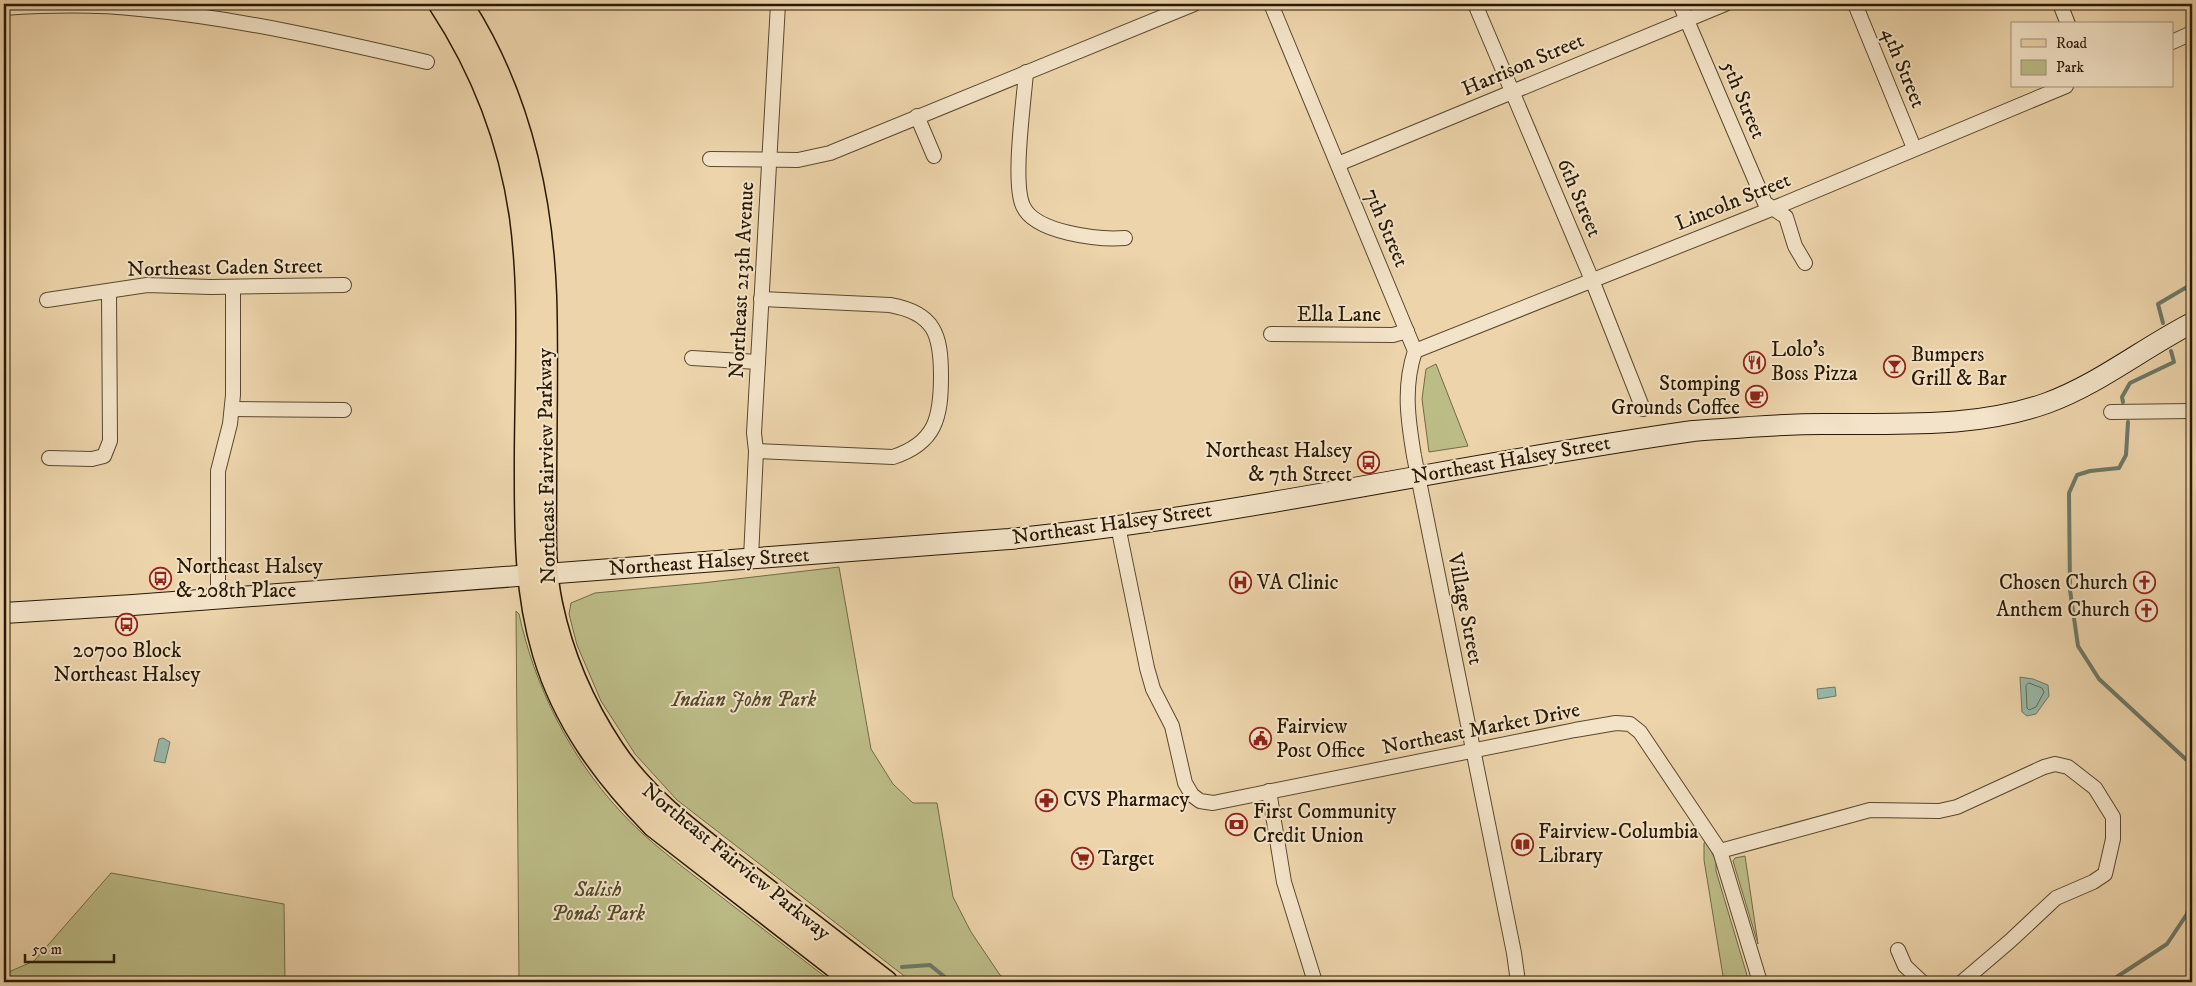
<svg xmlns="http://www.w3.org/2000/svg" width="2196" height="986" viewBox="0 0 2196 986" font-family="'IM FELL DW Pica',serif">
<style>
.green{fill:#bcbc87;stroke:#726a46}
.water{fill:#99b8a9;stroke:#6c7867}
.lines{fill:none;stroke-linecap:round;stroke-linejoin:round}
.shore{stroke:#606856;stroke-width:1}
.stream{stroke:#6c7867;stroke-width:4}
.street-casing{stroke:#59482e;stroke-width:16}
.secondary-casing{stroke:#281904;stroke-width:22}
.primary-casing{stroke:#281904;stroke-width:25}
.street{stroke:#f3e3c8;stroke-width:14}
.secondary{stroke:#f3e3c8;stroke-width:20}
.primary{stroke:#edd4ab;stroke-width:22}
.labels{text-anchor:middle;dominant-baseline:central;stroke-width:4;stroke-linejoin:round;paint-order:stroke}
.street-label{font-size:21px;fill:#281904;stroke:#f3e3c8}
.poi-label{font-size:21px;fill:#281904;stroke:#f3e3c8;text-anchor:start}
.park-label{font-size:21px;font-style:italic;fill:#544a2b;stroke:#f3e3c8}
</style>
<rect width="100%" height="100%" fill="#edd4ab"/>
<filter id="stains"><feTurbulence type="fractalNoise" baseFrequency=".004" numOctaves="4"/><feColorMatrix values="0 0 0 0 .2 0 0 0 0 .09 0 0 0 0 .02 0 0 0 .5 -.17"/></filter>
<radialGradient id="worn" r=".72"><stop offset=".6" stop-color="#630" stop-opacity="0"/><stop offset="1" stop-color="#630" stop-opacity=".3"/></radialGradient>
<g class="green">
<polygon points="1436,364 1468,446 1429,452 1422,399 1426,369"/>
<polygon points="839,567 871,749 893,784 913,803 937,803 953,897 971,932 1000,975 1009,982 912,982 677,800 635,754 601,701 577,645 569,614 571,603 595,593 702,583"/>
<path d="M 516,611 L 519,614 C 535,687 569,755 620,811 C 648,842 682,866 715,892 C 754,922 793,952 832,982 L 519,982 Z"/>
<polygon points="1707,842 1716,861 1716,871 1749,982 1724,982 1704,860 1704,843"/>
<polygon points="1745,856 1758,944 1733,861 1735,858"/>
<polygon points="111,873 284,904 285,982 4,982 4,974 34,961"/>
</g>
<g class="water">
<polygon points="2020,677 2033,679 2048,685 2049,696 2036,714 2027,716 2022,712"/>
<polygon points="1835,687 1836,696 1818,699 1817,689"/>
<polygon points="163,738 170,742 165,763 154,761 159,739"/>
</g>
<g class="lines">
<polygon class="shore" points="2029,683 2042,688 2044,692 2036,707 2029,710 2027,708 2026,686"/>
<g class="stream">
<polyline points="2163,323 2158,304 2192,284"/>
<polyline points="2123,402 2122,397 2130,383 2174,362 2171,351"/>
<polyline points="2128,422 2126,455 2119,468 2090,471 2077,475 2069,493 2070,590 2078,646 2099,679 2192,765"/>
<polyline points="902,967 930,965 951,982"/>
<polyline points="2109,982 2167,944 2187,914 2192,892"/>
</g>
<defs>
<g id="street">
<path d="M 1271,4 L 1415,351 C 1403,387 1408,420 1414,456 L 1514,953 L 1518,982"/>
<polyline points="1475,4 1592,280 1643,409"/>
<polyline points="1680,4 1765,203 1786,217 1795,246 1805,263"/>
<polyline points="1855,4 1914,148"/>
<polyline points="2060,4 2068,24"/>
<path d="M 4,8 C 49,5 95,4 140,9 C 237,18 332,40 427,62"/>
<polyline points="2172,42 2192,33"/>
<path d="M 1026,72 C 1024,101 1012,182 1023,206 C 1035,233 1099,240 1125,238"/>
<polyline points="917,116 934,156"/>
<polyline points="710,159 798,160 830,153 1194,4"/>
<polyline points="1338,164 1725,4"/>
<polyline points="47,300 147,285 211,287 344,285"/>
<polyline points="1271,334 1393,335 1407,331"/>
<polyline points="1415,351 1774,208 2066,86"/>
<polyline points="692,358 758,362"/>
<polyline points="232,409 344,410"/>
<polyline points="2111,412 2192,411"/>
<path d="M 756,451 L 893,457 C 936,443 941,417 941,376 C 941,335 935,313 890,305 L 761,299"/>
<polyline points="49,458 92,459 104,456 110,441 109,291"/>
<polyline points="1118,526 1147,668 1153,689 1172,726 1185,783 1192,795 1200,801 1213,803 1575,730 1616,723 1630,724 1640,732 1720,851 1760,982"/>
<polyline points="751,558 756,451 754,433 778,4"/>
<polyline points="218,599 218,471 230,424 233,395 233,287"/>
<polyline points="1269,791 1284,882 1315,982"/>
<polyline points="1720,851 1870,810 1939,811 1957,807 2044,767 2055,764 2068,767 2095,788 2113,817 2113,839 2105,874 2093,882 2056,898 2010,941 1962,982"/>
<polyline points="1898,950 1905,966 1922,982"/>
</g>
<path id="secondary" d="M 4,613 L 133,605 L 1009,539 C 1239,516 1465,463 1693,431 C 1736,428 1779,424 1822,424 C 1897,423 1974,429 2047,403 C 2099,384 2143,348 2192,323"/>
<g id="primary">
<path d="M 440,4 C 482,68 510,140 521,216 C 532,296 526,380 526,462 C 526,527 525,590 544,653 C 564,721 605,776 654,826 L 855,982"/>
<path d="M 461,4 C 518,92 541,193 545,296 C 547,361 545,426 545,490 C 545,528 543,567 551,604 C 562,657 583,705 613,750 C 647,801 698,837 746,874 C 793,910 839,946 886,982"/>
</g>
</defs>
<use href="#street" class="street-casing"/>
<use href="#secondary" class="secondary-casing"/>
<use href="#primary" class="primary-casing"/>
<use href="#street" class="street"/>
<use href="#secondary" class="secondary"/>
<use href="#primary" class="primary"/>
</g>
<defs>
<symbol id="restaurant-ring" viewBox="-11 -11 22 22"><circle r="9.5" fill="#f3e3c8" stroke="#8f2418" stroke-width="1.5"/><path d="M-5-6h1v4h1v-4h1v4h1v-4h1v5L-1.5 .5V6h-2V.5L-5-1ZM5-6V6H3V1.5H1.5Q1.5-4 5-6Z" fill="#8f2418"/></symbol>
<symbol id="bar-ring" viewBox="-11 -11 22 22"><circle r="9.5" fill="#f3e3c8" stroke="#8f2418" stroke-width="1.5"/><path d="M-6-5H6L.8 .8V4.5H3.5V6h-7V4.5H-.8V.8Z" fill="#8f2418"/></symbol>
<symbol id="cafe-ring" viewBox="-11 -11 22 22"><circle r="9.5" fill="#f3e3c8" stroke="#8f2418" stroke-width="1.5"/><path d="M-5.5-4.5H6V0H3Q3 3.5 0 3.5H-2.5Q-5.5 3.5-5.5 0ZM3-3.2v2h1.7v-2ZM-6 4.5H4V6H-6Z" fill="#8f2418"/></symbol>
<symbol id="bus-ring" viewBox="-11 -11 22 22"><circle r="9.5" fill="#f3e3c8" stroke="#8f2418" stroke-width="1.5"/><path d="M-5-6H5V4H4V6H2V4H-2V6H-4V4H-5ZM-3.5-4V0h7V-4ZM-3.5 1.2v1.5H-2V1.2ZM2 1.2v1.5H3.5V1.2Z" fill="#8f2418"/></symbol>
<symbol id="hospital-ring" viewBox="-11 -11 22 22"><circle r="9.5" fill="#f3e3c8" stroke="#8f2418" stroke-width="1.5"/><path d="M-5-5h3v3.5h4V-5h3V5h-3V1.5h-4V5h-3Z" fill="#8f2418"/></symbol>
<symbol id="church-ring" viewBox="-11 -11 22 22"><circle r="9.5" fill="#f3e3c8" stroke="#8f2418" stroke-width="1.5"/><path d="M-1.2-6h2.4v3.5h3.3v2.4h-3.3V6h-2.4V-.1h-3.3v-2.4h3.3Z" fill="#8f2418"/></symbol>
<symbol id="civic-ring" viewBox="-11 -11 22 22"><circle r="9.5" fill="#f3e3c8" stroke="#8f2418" stroke-width="1.5"/><path d="M-.6-6.5H3V-4.5H.6V-3L4-1V1h2V6H-6V1h2V-1L-.6-3ZM-1.2 2.5V6h2.4V2.5Z" fill="#8f2418"/></symbol>
<symbol id="pharmacy-ring" viewBox="-11 -11 22 22"><circle r="9.5" fill="#f3e3c8" stroke="#8f2418" stroke-width="1.5"/><path d="M-2-6h4v4h4v4h-4v4h-4v-4h-4v-4h4Z" fill="#8f2418"/></symbol>
<symbol id="bank-ring" viewBox="-11 -11 22 22"><circle r="9.5" fill="#f3e3c8" stroke="#8f2418" stroke-width="1.5"/><path d="M-6-4H6V4H-6ZM0-2.3a2.3 2.3 0 1 0 0 4.6a2.3 2.3 0 1 0 0-4.6Z" fill="#8f2418"/></symbol>
<symbol id="library-ring" viewBox="-11 -11 22 22"><circle r="9.5" fill="#f3e3c8" stroke="#8f2418" stroke-width="1.5"/><path d="M-6-4Q-3-5.5-.7-3.5V5Q-3 3-6 4ZM6-4Q3-5.5 .7-3.5V5Q3 3 6 4Z" fill="#8f2418"/></symbol>
<symbol id="supermarket-ring" viewBox="-11 -11 22 22"><circle r="9.5" fill="#f3e3c8" stroke="#8f2418" stroke-width="1.5"/><path d="M-6-5.5h2.5l.6 2H6L4.5 2H-2.5L-4.4-4H-6ZM-1.5 3.2a1.3 1.3 0 1 0 .1 0ZM3 3.2a1.3 1.3 0 1 0 .1 0Z" fill="#8f2418"/></symbol>
</defs>
<g fill-rule="evenodd">
<use href="#restaurant-ring" x="1742" y="350" width="25" height="25"/>
<use href="#bar-ring" x="1882" y="354" width="25" height="25"/>
<use href="#cafe-ring" x="1744" y="384" width="25" height="25"/>
<use href="#bus-ring" x="1356" y="450" width="25" height="25"/>
<use href="#bus-ring" x="148" y="566" width="25" height="25"/>
<use href="#hospital-ring" x="1228" y="570" width="25" height="25"/>
<use href="#church-ring" x="2132" y="570" width="25" height="25"/>
<use href="#church-ring" x="2134" y="598" width="25" height="25"/>
<use href="#bus-ring" x="114" y="612" width="25" height="25"/>
<use href="#civic-ring" x="1248" y="726" width="25" height="25"/>
<use href="#pharmacy-ring" x="1034" y="788" width="25" height="25"/>
<use href="#bank-ring" x="1224" y="812" width="25" height="25"/>
<use href="#library-ring" x="1510" y="832" width="25" height="25"/>
<use href="#supermarket-ring" x="1070" y="846" width="25" height="25"/>
</g>
<g class="labels">
<g class="street-label">
<text transform="translate(1523 65) rotate(-23)">Harrison Street</text>
<text transform="translate(1903 68) rotate(68)">4th Street</text>
<text transform="translate(1743 100) rotate(67)">5th Street</text>
<text transform="translate(1579 198) rotate(67)">6th Street</text>
<text transform="translate(1733 202) rotate(-22)">Lincoln Street</text>
<text transform="translate(1386 228) rotate(67)">7th Street</text>
<text transform="translate(225 268) rotate(-1)">Northeast Caden Street</text>
<text transform="translate(742 280) rotate(-87)">Northeast 213th Avenue</text>
<text x="1339" y="315">Ella Lane</text>
<text transform="translate(1511 460) rotate(-10)">Northeast Halsey Street</text>
<text transform="translate(547 466) rotate(-91)">Northeast Fairview Parkway</text>
<text transform="translate(1112 524) rotate(-8)">Northeast Halsey Street</text>
<text transform="translate(709 562) rotate(-4)">Northeast Halsey Street</text>
<text transform="translate(1465 609) rotate(79)">Village Street</text>
<text transform="translate(1481 729) rotate(-11)">Northeast Market Drive</text>
<text transform="translate(736 862) rotate(39)">Northeast Fairview Parkway</text>
</g>
<g class="poi-label">
<text x="1771" y="350">Lolo's<tspan x="1771" dy="24">Boss Pizza</tspan></text>
<text x="1911" y="355">Bumpers<tspan x="1911" dy="24">Grill &amp; Bar</tspan></text>
<text x="1740" y="384" text-anchor="end">Stomping<tspan x="1740" dy="24">Grounds Coffee</tspan></text>
<text x="1352" y="451" text-anchor="end">Northeast Halsey<tspan x="1352" dy="24">&amp; 7th Street</tspan></text>
<text x="176" y="567">Northeast Halsey<tspan x="176" dy="24">&amp; 208th Place</tspan></text>
<text x="1257" y="583">VA Clinic</text>
<text x="2128" y="583" text-anchor="end">Chosen Church</text>
<text x="2130" y="610" text-anchor="end">Anthem Church</text>
<text x="127" y="651" text-anchor="middle">20700 Block<tspan x="127" dy="24">Northeast Halsey</tspan></text>
<text x="1276" y="727">Fairview<tspan x="1276" dy="24">Post Office</tspan></text>
<text x="1063" y="800">CVS Pharmacy</text>
<text x="1253" y="812">First Community<tspan x="1253" dy="24">Credit Union</tspan></text>
<text x="1538" y="832">Fairview-Columbia<tspan x="1538" dy="24">Library</tspan></text>
<text x="1098" y="859">Target</text>
</g>
<g class="park-label">
<text x="744" y="700">Indian John Park</text>
<text x="598" y="890">Salish<tspan x="598" dy="24">Ponds Park</tspan></text>
</g>
</g>
<rect width="2196" height="986" fill="none" stroke="#edd4ab" stroke-width="20"/>
<rect x="5" y="5" width="2186" height="976" fill="none" stroke="#281904" stroke-width="2.5"/>
<rect x="10" y="10" width="2176" height="966" fill="none" stroke="#281904"/>
<rect x="2011" y="22" width="162" height="65" fill="#f3e3c8" stroke="#a2927a"/>
<rect x="2021" y="39" width="25" height="8" fill="#edd4ab" stroke="#a2927a"/>
<text x="2056" y="48" font-size="15" fill="#281904">Road</text>
<rect x="2021" y="60" width="25" height="15" fill="#bcbc87" stroke="#a2927a"/>
<text x="2056" y="72" font-size="15" fill="#281904">Park</text>
<path d="M25 954v8h89v-8" fill="none" stroke="#281904" stroke-width="2.5"/>
<text x="32" y="954" font-size="15" fill="#281904" stroke="#f3e3c8" stroke-width="4" paint-order="stroke">50 m</text>
<rect width="100%" height="100%" filter="url(#stains)"/>
<rect width="100%" height="100%" fill="url(#worn)"/>
</svg>
